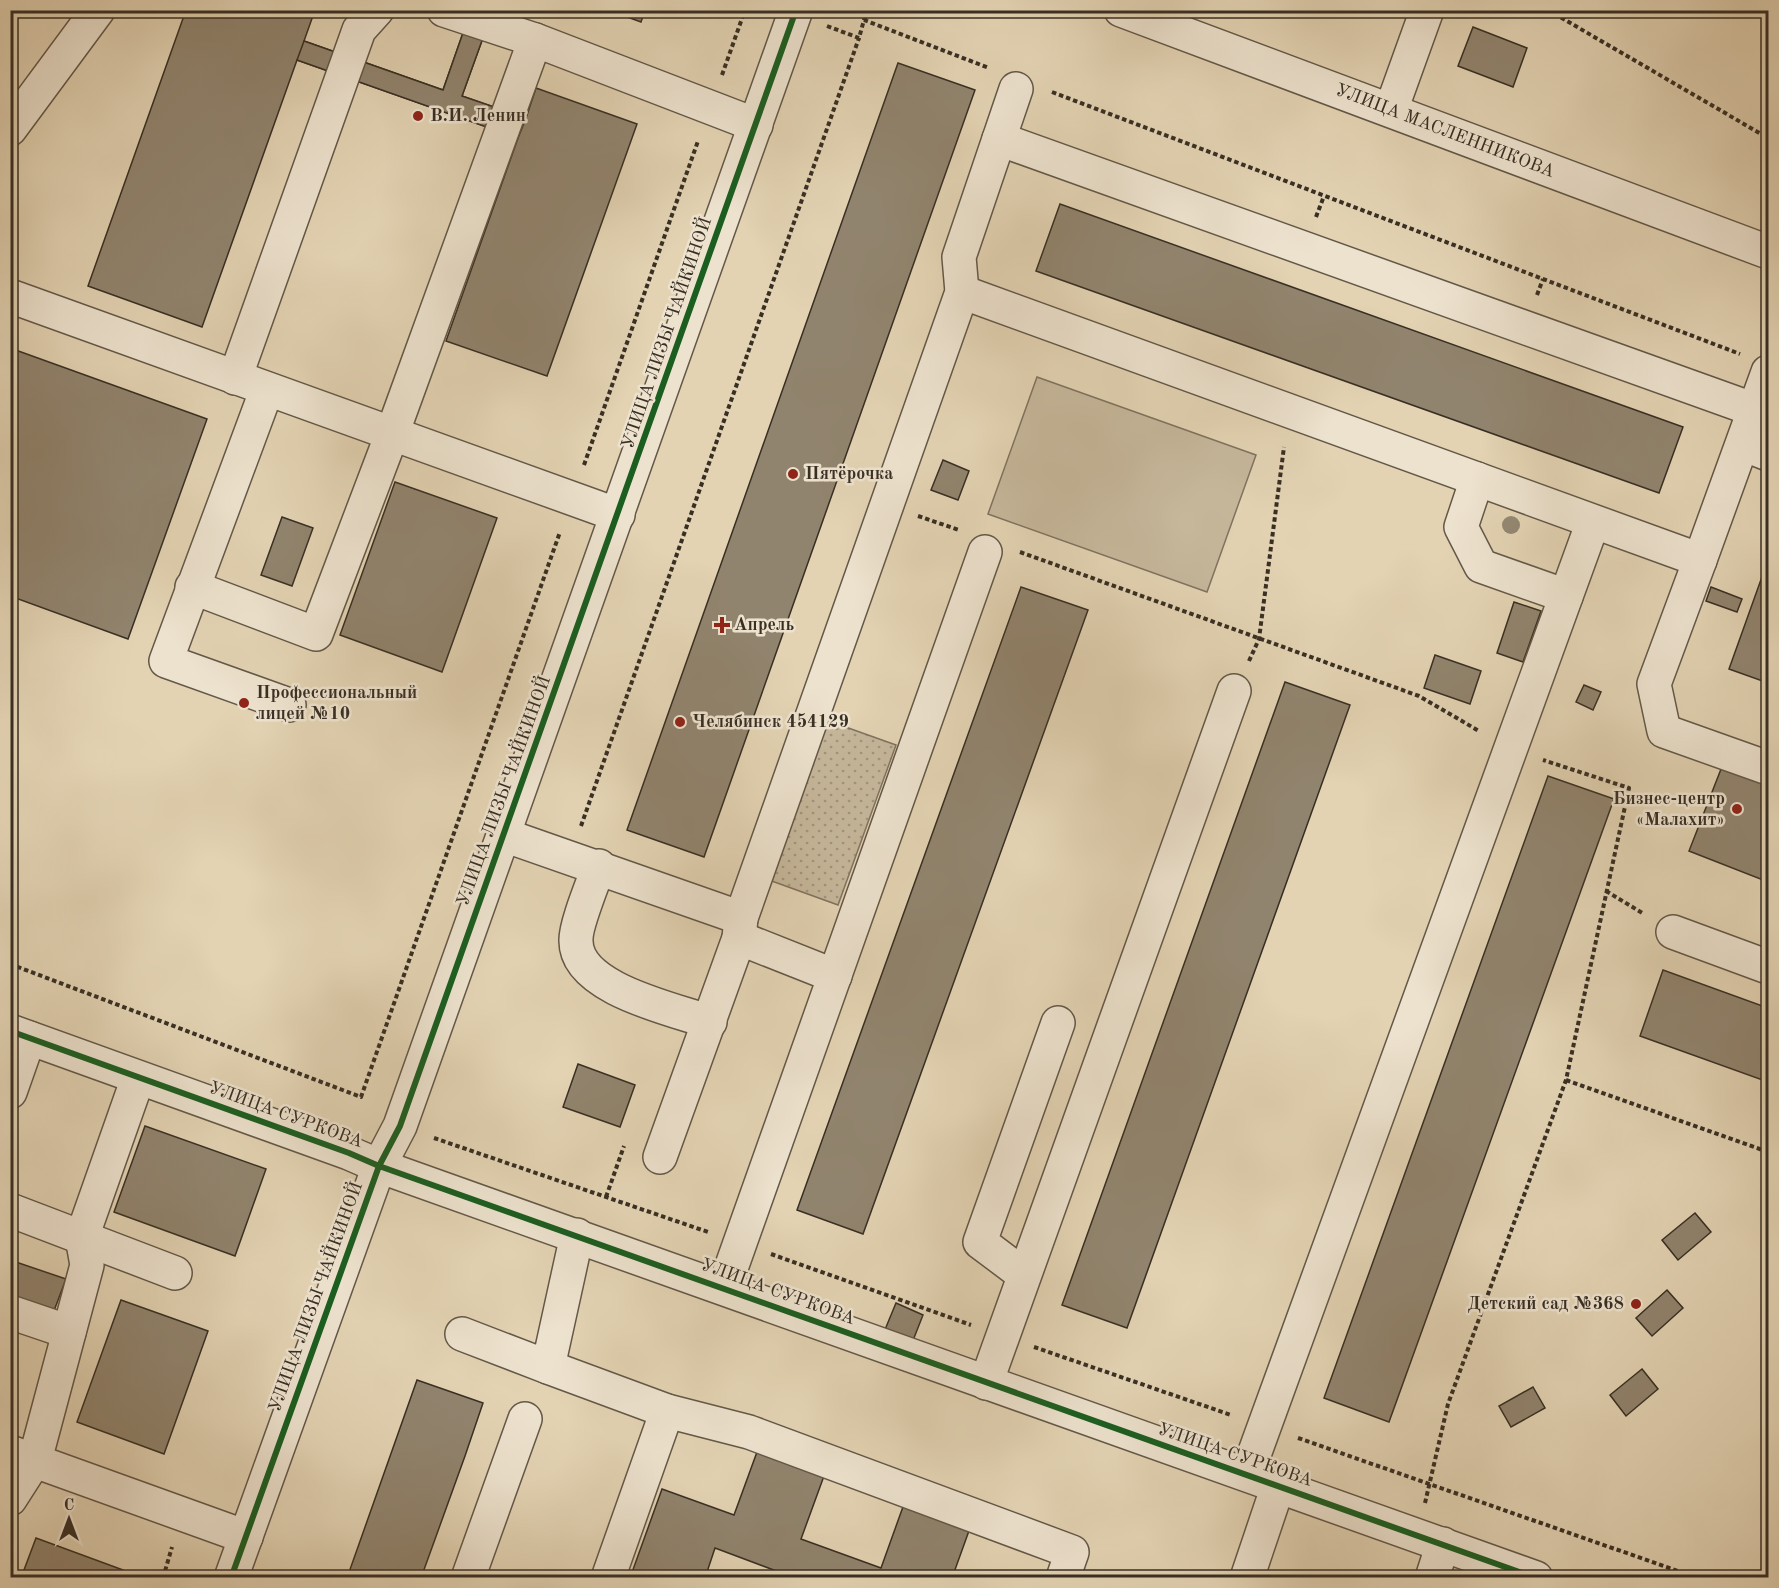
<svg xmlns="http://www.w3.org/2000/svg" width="1779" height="1588" viewBox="0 0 1779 1588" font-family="'Old Standard TT',serif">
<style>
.grass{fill:url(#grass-dots);stroke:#7f7360;stroke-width:1.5}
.pitch{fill:#c6b79b;stroke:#7f7360;stroke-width:1.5}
.building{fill:#91846e;stroke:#382f24;stroke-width:1.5}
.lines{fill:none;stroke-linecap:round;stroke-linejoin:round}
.minor-casing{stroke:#635848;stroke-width:36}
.path{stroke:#382f24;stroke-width:4;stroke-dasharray:4.5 3;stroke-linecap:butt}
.minor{stroke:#ede2ce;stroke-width:33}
.cycleway-casing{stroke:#ede2ce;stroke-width:10}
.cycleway{stroke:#1b5e20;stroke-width:6}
.tree{fill:#948872}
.poi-dot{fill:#8f2418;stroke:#ede2ce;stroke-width:2}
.labels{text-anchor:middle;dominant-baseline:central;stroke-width:5;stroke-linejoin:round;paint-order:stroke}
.poi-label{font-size:18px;font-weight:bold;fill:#382f24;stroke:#ede2ce;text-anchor:start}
.street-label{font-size:18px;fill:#382f24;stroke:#ede2ce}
</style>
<defs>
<pattern id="grass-dots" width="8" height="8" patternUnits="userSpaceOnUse" patternTransform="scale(1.5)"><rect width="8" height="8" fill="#c6b79b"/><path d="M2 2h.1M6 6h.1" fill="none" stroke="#a2957e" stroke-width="1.8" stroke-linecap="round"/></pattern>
</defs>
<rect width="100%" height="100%" fill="#e3d3b3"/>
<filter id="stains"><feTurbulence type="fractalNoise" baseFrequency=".00333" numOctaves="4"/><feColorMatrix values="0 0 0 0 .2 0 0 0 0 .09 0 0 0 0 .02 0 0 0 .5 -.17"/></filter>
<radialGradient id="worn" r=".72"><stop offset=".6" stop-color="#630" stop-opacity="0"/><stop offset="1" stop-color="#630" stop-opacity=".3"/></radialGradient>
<polygon class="grass" points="826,720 896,745 838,905 769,880"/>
<polygon class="pitch" points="1037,377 1256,455 1207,592 988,514"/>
<g class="building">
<polygon points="186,10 315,10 304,41 443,90 471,10 493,10 462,96 526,118 536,88 637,124 547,376 446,341 518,138 297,60 202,327 88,286"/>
<polygon points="471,10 493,10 462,96 526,118 518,138 297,60 304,41 443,90"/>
<polygon points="608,10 645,10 641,22"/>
<polygon points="1768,10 1768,20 1745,11 1745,10"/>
<polygon points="1473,27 1527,48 1513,87 1458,66"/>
<polygon points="898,63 975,90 704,857 627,830"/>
<polygon points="1060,204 1683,427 1659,493 1036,271"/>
<polygon points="10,348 207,419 128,639 10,596"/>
<polygon points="943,460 969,471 958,500 931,490"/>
<polygon points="395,482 497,518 442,672 340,635"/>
<polygon points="282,517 313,528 292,586 261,575"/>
<polygon points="1768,560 1768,683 1729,669"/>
<polygon points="1021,587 1088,610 863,1234 797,1210"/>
<polygon points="1711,587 1742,599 1737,612 1706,601"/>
<polygon points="1514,602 1541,611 1523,662 1497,653"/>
<polygon points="1435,655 1481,671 1470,704 1424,688"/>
<polygon points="1285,682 1350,705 1127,1328 1062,1305"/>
<polygon points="1584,685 1601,692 1593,710 1576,702"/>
<polygon points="1723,764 1768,781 1768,882 1689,851"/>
<polygon points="1548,776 1614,799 1389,1422 1324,1398"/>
<polygon points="1663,970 1768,1008 1768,1082 1640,1036"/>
<polygon points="578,1064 635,1085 620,1127 563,1107"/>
<polygon points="145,1126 266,1169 235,1256 114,1212"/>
<polygon points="1695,1213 1711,1232 1678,1260 1662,1240"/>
<polygon points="10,1260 66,1279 52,1316 10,1302"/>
<polygon points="1667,1290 1683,1308 1652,1336 1636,1318"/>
<polygon points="121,1300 208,1331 164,1454 77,1422"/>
<polygon points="896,1303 923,1315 912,1343 884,1332"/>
<polygon points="1642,1369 1658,1389 1626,1416 1610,1395"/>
<polygon points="417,1380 483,1403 465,1456 421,1578 347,1578"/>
<polygon points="1533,1387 1545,1408 1511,1427 1499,1406"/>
<polygon points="757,1452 824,1476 801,1539 881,1568 904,1504 970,1528 952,1578 795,1578 715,1548 705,1578 630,1578 662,1489 734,1515"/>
<polygon points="36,1538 123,1570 120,1578 21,1578"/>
</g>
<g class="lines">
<defs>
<g id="minor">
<polyline points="444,10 535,40 756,125"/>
<polyline points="1121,10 1768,252"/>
<polyline points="1391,110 1427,10"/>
<polyline points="10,129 98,10"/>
<polyline points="999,139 1016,89"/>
<polyline points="962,292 1700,560 1768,372"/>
<polyline points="10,296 618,515"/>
<polyline points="235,378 359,30 377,10"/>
<polyline points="267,389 166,661 289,705"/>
<polyline points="1743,444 1768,454"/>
<polyline points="1477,479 1461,527 1481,566 1566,596"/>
<polyline points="1700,560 1654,684 1664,731 1768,768"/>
<polyline points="192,587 316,634 392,434 535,40"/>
<polyline points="504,835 741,918 962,292 959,257 999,139 1755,410"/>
<path d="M 599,866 C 593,883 575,926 576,941 C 576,989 673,1009 710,1022"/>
<polyline points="1673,932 1768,967"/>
<polyline points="739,938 835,976"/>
<polyline points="10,1031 349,1153 379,1166 1536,1578"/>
<polyline points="10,1092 29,1038"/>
<polyline points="660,1157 739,938 741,918"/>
<polyline points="10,1210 175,1273"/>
<polyline points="577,1235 548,1367 667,1411 749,1432 1072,1552 1063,1578"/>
<polyline points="1024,1275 980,1242 1058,1023"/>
<polyline points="724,1288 985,552"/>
<polyline points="10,1312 69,1332"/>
<polyline points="462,1334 548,1367"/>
<polyline points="986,1383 1234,691"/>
<polyline points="10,1452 246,1537"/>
<polyline points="1247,1474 1593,522"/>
<polyline points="10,1499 35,1460 87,1265 82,1237 138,1078"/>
<polyline points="231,1578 379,1166 400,1126 796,10"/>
<polyline points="468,1578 525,1419"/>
<polyline points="608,1578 667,1411"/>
<polyline points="1247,1578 1278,1486"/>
<polyline points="1432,1578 1443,1544"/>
</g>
</defs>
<use href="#minor" class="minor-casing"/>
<g class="path">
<polyline points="1548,10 1768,138"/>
<polyline points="864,20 869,10"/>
<polyline points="827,26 859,38 864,20 989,68"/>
<polyline points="722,75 745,10"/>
<polyline points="1052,92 1740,354"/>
<polyline points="1316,217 1324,196"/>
<polyline points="1537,295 1543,279"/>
<polyline points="584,465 698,141"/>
<polyline points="918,516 959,530"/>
<polyline points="1020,552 1419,696 1479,731"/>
<polyline points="1249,661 1259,639 1284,447"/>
<polyline points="581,826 859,38"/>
<polyline points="1606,891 1644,914"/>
<polyline points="10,964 361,1097 560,532"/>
<polyline points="1566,1080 1768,1152"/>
<polyline points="434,1138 708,1232"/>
<polyline points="606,1197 624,1146"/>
<polyline points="771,1254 971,1325"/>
<polyline points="1034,1347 1231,1415"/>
<polyline points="1298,1438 1698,1578"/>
<polyline points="1425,1503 1448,1404 1566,1080 1629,788 1543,760"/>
<polyline points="163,1578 172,1547"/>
</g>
<use href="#minor" class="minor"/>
<defs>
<g id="cycleway">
<polyline points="10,1031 349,1153 379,1166 1536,1578"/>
<polyline points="231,1578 379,1166 400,1126 796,10"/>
</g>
</defs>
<use href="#cycleway" class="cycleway-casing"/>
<use href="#cycleway" class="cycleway"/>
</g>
<circle class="tree" cx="1511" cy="525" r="9"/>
<g class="poi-dot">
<circle cx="418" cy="116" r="6"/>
<circle cx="793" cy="474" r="6"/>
<path d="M719 616h6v6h6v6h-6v6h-6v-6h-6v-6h6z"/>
<circle cx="244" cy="703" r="6"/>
<circle cx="680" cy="722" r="6"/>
<circle cx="1737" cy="809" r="6"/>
<circle cx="1636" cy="1304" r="6"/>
</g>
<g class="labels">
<g class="poi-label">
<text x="430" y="116">В.И. Ленин</text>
<text x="805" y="474">Пятёрочка</text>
<text x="734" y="625">Апрель</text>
<text x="256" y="693">Профессиональный<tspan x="256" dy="21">лицей №10</tspan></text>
<text x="692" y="722">Челябинск 454129</text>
<text x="1725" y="799" text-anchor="end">Бизнес-центр<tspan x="1725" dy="21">«Малахит»</tspan></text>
<text x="1624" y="1304" text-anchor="end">Детский сад №368</text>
</g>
<g class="street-label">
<text transform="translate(1445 131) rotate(21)">УЛИЦА МАСЛЕННИКОВА</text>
<text transform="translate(667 333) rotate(-71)">УЛИЦА ЛИЗЫ ЧАЙКИНОЙ</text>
<text transform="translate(504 791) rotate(-70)">УЛИЦА ЛИЗЫ ЧАЙКИНОЙ</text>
<text transform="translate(286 1115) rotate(20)">УЛИЦА СУРКОВА</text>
<text transform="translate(778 1292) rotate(20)">УЛИЦА СУРКОВА</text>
<text transform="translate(316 1297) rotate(-70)">УЛИЦА ЛИЗЫ ЧАЙКИНОЙ</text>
<text transform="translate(1235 1455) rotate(19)">УЛИЦА СУРКОВА</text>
</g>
</g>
<rect width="1779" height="1588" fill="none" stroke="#e3d3b3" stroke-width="36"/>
<rect x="12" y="12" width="1755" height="1564" fill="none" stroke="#382f24" stroke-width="3"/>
<rect x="18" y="18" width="1743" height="1552" fill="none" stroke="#382f24" stroke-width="1.5"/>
<g transform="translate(69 1519)" stroke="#ede2ce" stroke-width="4.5" paint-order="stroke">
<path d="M0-4.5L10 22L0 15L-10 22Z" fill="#382f24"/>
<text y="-9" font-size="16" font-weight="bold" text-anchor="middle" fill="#382f24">С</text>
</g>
<rect width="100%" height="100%" filter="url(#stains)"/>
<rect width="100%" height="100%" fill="url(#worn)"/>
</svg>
